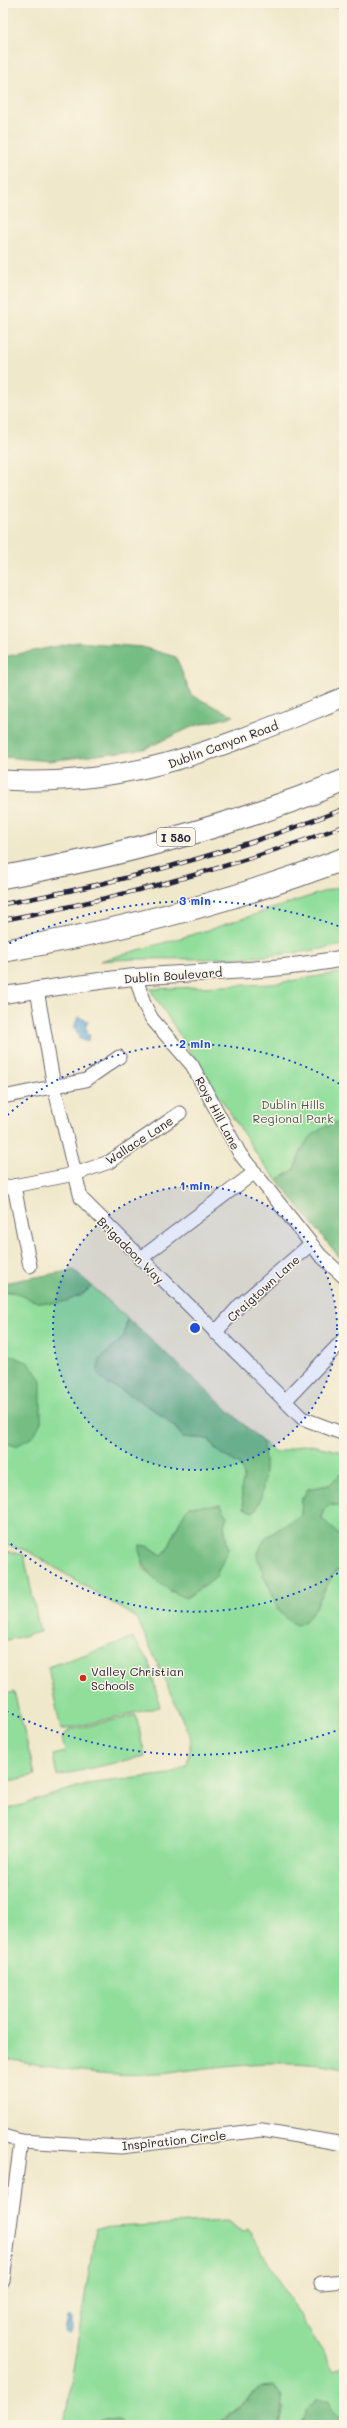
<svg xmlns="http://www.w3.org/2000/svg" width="347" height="2428" viewBox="0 0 347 2428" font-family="Mali,sans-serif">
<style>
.green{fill:#91de9b;stroke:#5a806b;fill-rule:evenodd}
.forest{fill:#74bd83;stroke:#4b705f}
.water{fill:#5aa9d4;stroke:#3e6688}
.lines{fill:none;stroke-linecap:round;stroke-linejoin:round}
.minor-casing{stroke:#6a676d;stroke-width:15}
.tertiary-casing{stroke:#6a676d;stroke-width:18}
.secondary-casing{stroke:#6a676d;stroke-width:21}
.motorway-casing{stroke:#6a676d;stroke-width:24}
.minor{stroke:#fff;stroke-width:13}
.tertiary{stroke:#fff;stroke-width:16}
.secondary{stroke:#fff;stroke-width:19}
.motorway{stroke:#fff;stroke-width:22}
.rail-casing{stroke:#22223b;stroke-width:4.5}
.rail{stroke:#fcf5e5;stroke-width:3;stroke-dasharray:9;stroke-linecap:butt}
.ring{fill:none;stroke:#1d4ed8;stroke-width:2;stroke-dasharray:2 4}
.poi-dot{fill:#c8321e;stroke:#fcf5e5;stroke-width:1.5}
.labels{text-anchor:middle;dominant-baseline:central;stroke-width:3;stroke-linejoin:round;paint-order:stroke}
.shield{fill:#fcf5e5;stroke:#63616e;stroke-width:1}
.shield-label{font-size:11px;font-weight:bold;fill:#22223b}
.street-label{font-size:12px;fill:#22223b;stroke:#fcf5e5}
.park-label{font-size:12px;fill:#435a58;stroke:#fcf5e5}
.poi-label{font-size:12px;fill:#22223b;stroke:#fcf5e5;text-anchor:start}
.centre{fill:#1d4ed8;stroke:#fcf5e5;stroke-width:2}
.ring-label{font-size:12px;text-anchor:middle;font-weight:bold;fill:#1d4ed8;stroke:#fcf5e5;stroke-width:3;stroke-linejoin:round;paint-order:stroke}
</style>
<rect width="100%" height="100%" fill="#fcf5e5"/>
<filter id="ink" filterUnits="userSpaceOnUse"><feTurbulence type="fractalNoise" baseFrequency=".025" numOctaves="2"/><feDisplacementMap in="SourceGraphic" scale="8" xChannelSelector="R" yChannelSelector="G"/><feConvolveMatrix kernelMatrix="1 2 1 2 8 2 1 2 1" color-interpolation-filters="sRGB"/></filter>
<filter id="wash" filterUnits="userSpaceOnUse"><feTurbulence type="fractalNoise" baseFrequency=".012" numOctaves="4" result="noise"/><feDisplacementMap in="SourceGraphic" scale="16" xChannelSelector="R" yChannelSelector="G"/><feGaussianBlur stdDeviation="0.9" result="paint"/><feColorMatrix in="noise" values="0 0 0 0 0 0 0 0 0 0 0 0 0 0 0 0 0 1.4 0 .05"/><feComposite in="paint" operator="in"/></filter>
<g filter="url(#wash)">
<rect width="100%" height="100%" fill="#f0e8cb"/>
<g class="green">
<path d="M 344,885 L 344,945 C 306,952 268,957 229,958 C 186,960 143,957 100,961 L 205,931 Z"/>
<polygon points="344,972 344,1174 294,1170 277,1180 259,1158 150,989 272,984"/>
<path d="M 92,1286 L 127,1318 L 124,1337 L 100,1359 L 107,1384 C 130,1392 168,1417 183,1437 L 209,1439 C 218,1456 226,1455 240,1465 L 244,1477 L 241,1490 L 244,1508 L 252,1512 C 263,1486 269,1470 262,1441 L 275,1453 L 306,1444 L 344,1452 L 344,1474 L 339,1475 L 329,1485 L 308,1489 L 302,1499 L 301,1515 L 265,1538 L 263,1576 L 271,1590 L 277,1609 L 314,1610 L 334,1573 L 344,1568 L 344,2069 C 293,2058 241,2064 190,2070 C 179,2071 168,2074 157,2074 C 104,2077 54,2068 3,2058 L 3,1811 L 86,1784 L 170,1774 L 187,1765 L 191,1739 L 137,1618 L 26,1550 L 3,1545 L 3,1442 L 16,1446 L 41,1422 L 40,1406 L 3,1352 L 3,1292 L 17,1292 L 32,1300 L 81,1296 ZM 221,1505 L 227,1516 L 224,1525 L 228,1549 L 215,1578 L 203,1588 L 171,1592 L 144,1569 L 140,1545 L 150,1547 L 163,1556 L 171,1544 L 175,1530 L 200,1506 Z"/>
<polygon points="330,1505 344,1506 344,1539 322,1519 324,1509"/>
<polygon points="3,1550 24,1555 40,1632 3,1641"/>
<polygon points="133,1638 149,1662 160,1707 61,1730 48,1667"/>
<polygon points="14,1692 35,1775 3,1783 3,1695"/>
<polygon points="136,1715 145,1756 57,1776 53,1755 65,1752 62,1738 69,1730"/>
<path d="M 228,2221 L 243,2232 L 248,2229 L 334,2371 L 344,2366 L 344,2419 L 331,2410 L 303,2420 L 302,2425 L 279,2425 L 283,2407 L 251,2394 C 244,2408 226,2411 219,2425 L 124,2425 L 119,2419 L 101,2420 L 88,2425 L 64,2425 L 96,2228 Z"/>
</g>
<g class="forest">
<polygon points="301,3 344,3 344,7"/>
<polygon points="78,642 142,647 176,657 191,695 234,716 194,726 144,749 49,761 3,757 3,657"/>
<path d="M 334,1123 L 344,1123 L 344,1263 L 277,1180 L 294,1170 C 303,1144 307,1134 334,1123 Z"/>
<path d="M 74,1270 L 92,1286 C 76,1301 53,1308 32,1300 C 22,1297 14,1289 3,1292 L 3,1283 Z"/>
<path d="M 127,1318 L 262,1441 C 267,1464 266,1488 256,1510 L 252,1512 L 244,1508 L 241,1490 L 244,1476 L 240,1465 C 225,1455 218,1456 209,1439 L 183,1437 L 176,1428 L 158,1412 L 120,1389 L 107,1384 L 97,1373 L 100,1359 L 124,1337 Z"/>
<polygon points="3,1352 29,1363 41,1380 41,1422 33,1437 16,1446 3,1442"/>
<path d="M 344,1474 L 344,1506 L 330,1505 L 324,1509 L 322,1519 L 344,1539 L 344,1568 C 341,1569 335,1571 333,1574 C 322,1587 316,1622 296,1625 C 277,1614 279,1608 271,1590 C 265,1577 261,1570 257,1555 L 265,1538 L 301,1515 L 302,1499 L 308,1489 L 329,1485 L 339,1475 Z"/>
<path d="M 221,1505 L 227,1516 L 224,1525 L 228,1549 L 215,1578 L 186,1598 C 163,1588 138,1572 140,1545 L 150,1547 L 163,1556 C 174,1540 177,1522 189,1506 Z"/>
<polygon points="274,2387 283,2396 279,2425 219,2425 230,2414 246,2403 251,2394 260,2388"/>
<polygon points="316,2400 330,2400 331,2410 344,2419 344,2425 302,2425 307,2410"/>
<polygon points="119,2419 124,2425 88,2425 101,2420"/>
</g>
<g class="water">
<polygon points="78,1017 88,1021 85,1029 88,1030 86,1034 90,1035 87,1042 78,1038 80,1035 76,1033 77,1030 74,1028"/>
<polygon points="68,2317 72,2317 72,2331 68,2335 65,2332"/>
</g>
</g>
<g filter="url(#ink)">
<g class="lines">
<defs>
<g id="minor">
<polyline points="136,977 144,1004 152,1019 192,1065 240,1154 320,1255 344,1277"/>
<polyline points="37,990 54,1086 81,1198 302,1418 344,1434"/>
<polyline points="3,1097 86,1080 119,1057"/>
<polyline points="14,1186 30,1266"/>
<polyline points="3,1188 75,1174 109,1162 180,1113"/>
<polyline points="140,1259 255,1172"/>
<polyline points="215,1333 240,1305 311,1244"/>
<polyline points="286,1400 344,1339"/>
<polyline points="3,2136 21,2141 121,2147 262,2130 344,2144"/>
<polyline points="3,2281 21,2141"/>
<polyline points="321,2283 344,2281"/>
</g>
<path id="tertiary" d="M 3,995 C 47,989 91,981 135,977 C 205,971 275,972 344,958"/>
<path id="secondary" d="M 3,780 C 134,788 226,745 344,697"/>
<g id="motorway">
<path d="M 3,877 C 120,856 234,825 344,781"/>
<path d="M 3,951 C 119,931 233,901 344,859"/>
</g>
</defs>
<use href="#minor" class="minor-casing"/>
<use href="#tertiary" class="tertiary-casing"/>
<use href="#secondary" class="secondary-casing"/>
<use href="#motorway" class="motorway-casing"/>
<use href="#minor" class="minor"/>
<use href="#tertiary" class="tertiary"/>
<use href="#secondary" class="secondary"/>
<use href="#motorway" class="motorway"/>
<defs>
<g id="rail">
<path d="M 3,904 C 120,883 234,852 344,809"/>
<path d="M 3,920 C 120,898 233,867 344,826"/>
</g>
</defs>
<use href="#rail" class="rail-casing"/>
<use href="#rail" class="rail"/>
</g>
</g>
<circle cx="195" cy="1328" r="142" fill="#1d4ed8" fill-opacity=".12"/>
<g class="ring">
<circle cx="195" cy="1328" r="142"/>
<path d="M343 1570A284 284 0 0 1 3 1537M3 1119A284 284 0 0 1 343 1086"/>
<path d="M341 1729A427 427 0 0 1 4 1710M4 946A427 427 0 0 1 341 927"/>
</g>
<circle class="poi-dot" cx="83" cy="1678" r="4"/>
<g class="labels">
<rect class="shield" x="157" y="828" width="38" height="18" rx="3"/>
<g class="shield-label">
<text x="176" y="837">I 580</text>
</g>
<g class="street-label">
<text transform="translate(223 744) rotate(-20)">Dublin Canyon Road</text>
<text transform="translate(173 975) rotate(-4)">Dublin Boulevard</text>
<text transform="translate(218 1113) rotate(62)">Roys Hill Lane</text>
<text transform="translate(139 1140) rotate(-33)">Wallace Lane</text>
<text transform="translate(131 1250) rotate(45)">Brigadoon Way</text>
<text transform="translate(263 1288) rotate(-42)">Craigtown Lane</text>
<text transform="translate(174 2140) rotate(-6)">Inspiration Circle</text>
</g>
<g class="park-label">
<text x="293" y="1104">Dublin Hills<tspan x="293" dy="14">Regional Park</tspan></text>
</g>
<g class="poi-label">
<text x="91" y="1671">Valley Christian<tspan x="91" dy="14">Schools</tspan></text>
</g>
</g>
<circle cx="195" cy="1328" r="6" class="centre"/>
<g class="ring-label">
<text x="195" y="905">3 min</text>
<text x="195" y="1048">2 min</text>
<text x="195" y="1190">1 min</text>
</g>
<rect width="347" height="2428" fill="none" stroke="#fcf5e5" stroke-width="16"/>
</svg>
